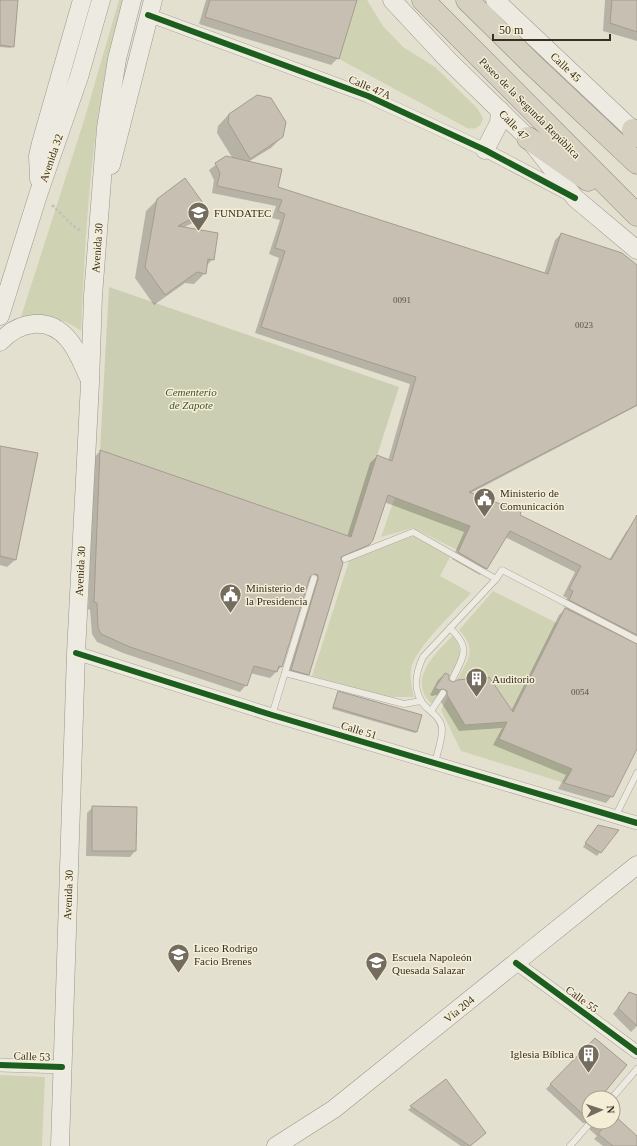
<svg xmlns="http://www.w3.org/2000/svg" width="637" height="1146" viewBox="0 0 637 1146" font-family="'Times New Roman',serif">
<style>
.green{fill:#d0d3b3}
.cemetery{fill:#cbceb3}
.shadow{fill:#0003}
.building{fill:#c7bfb1;stroke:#a49c8f}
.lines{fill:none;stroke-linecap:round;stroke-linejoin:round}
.lane-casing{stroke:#aaa598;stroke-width:7}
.street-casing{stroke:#aaa598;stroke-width:14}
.secondary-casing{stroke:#999488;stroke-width:19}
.highway-casing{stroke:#8f8a7f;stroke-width:23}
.path{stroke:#c5c1b8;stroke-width:2.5;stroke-dasharray:3 2;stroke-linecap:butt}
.lane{stroke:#eceae1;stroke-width:6}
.street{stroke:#eceae1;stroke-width:13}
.secondary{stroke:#eceae1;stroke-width:18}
.highway{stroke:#d6d0c1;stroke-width:22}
.cycleway-casing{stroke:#f4eed7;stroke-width:8}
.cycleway{stroke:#1b5e20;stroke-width:6}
.labels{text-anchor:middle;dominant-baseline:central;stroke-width:3;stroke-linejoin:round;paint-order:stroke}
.number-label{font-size:9px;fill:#5c5245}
.street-label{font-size:11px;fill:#382e21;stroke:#f4eed7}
.poi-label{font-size:11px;fill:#382e21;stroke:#f4eed7;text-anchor:start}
.park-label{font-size:11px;font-style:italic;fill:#445329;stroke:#f4eed7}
</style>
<rect width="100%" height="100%" fill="#e4e0d0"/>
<g class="green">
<path d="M 119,0 L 123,0 C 92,107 86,220 81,331 C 59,315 46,317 20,320 L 85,117 Z"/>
<path d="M 357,0 L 367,0 L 383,26 L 403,47 L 435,67 L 477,108 L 483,118 C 481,127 476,130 467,128 L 339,59 Z"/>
<polygon points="395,497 470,526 459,551 413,528 381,537"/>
<path d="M 413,536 L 450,557 L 440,576 L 471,593 C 456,610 415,648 411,669 C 410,678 412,688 414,697 L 388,697 L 312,676 L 349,561 Z"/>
<path d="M 493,591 L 557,623 L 499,739 L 572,769 L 564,783 L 461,751 L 441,710 L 448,696 L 465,725 L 496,723 L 506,702 L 489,677 L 457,680 C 468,658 478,651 459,630 Z"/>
<path d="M 453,635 C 465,653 459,658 450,676 L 445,673 L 436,688 L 440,691 L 432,704 C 406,680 436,653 453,635 Z"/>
<polygon points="0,1075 45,1077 42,1146 0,1146"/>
</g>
<polygon class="cemetery" points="109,287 399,387 351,537 100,450"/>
<g class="shadow">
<polygon points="0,0 17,0 11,48 0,47"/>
<polygon points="206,0 356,0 338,58 331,65 199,24"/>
<polygon points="605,0 637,0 637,41 603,31"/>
<polygon points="229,114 282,137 271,148 248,162 277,188 544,274 555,240 561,234 637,266 637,406 471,493 609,560 626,532 632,525 637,528 637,746 612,796 606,803 558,789 566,775 493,745 502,728 459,731 441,702 441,697 436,695 432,696 430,695 438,680 445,674 448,681 511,711 559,615 566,608 563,606 567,598 563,596 575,572 505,537 487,568 480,575 452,559 464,532 384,502 368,544 361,551 339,560 308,674 302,681 285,676 311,582 308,580 281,667 270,678 250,673 246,685 240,692 123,653 97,642 92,634 90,610 88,609 94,458 100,451 347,537 370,463 377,456 388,461 410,384 255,333 279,258 269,254 280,220 272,218 276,206 212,193 214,180 209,170 226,157 233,159 217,133 218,126"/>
<polygon points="157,200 206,210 196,221 183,228 213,259 206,266 205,273 194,284 185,283 154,305 135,278 146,211"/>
<polygon points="0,447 37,454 15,560 7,567 0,565"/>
<polygon points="338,693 417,731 415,733 332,709"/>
<polygon points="93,807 135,851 130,857 86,856 87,813"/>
<polygon points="595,830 600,852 597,856 583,847"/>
<polygon points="629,993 637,996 637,1026 631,1032 613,1014"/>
<polygon points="595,1039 599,1098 589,1098 589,1122 613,1122 613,1116 637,1138 637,1146 603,1146 594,1139 597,1136 590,1130 590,1123 583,1123 546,1089"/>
<polygon points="446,1080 481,1137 469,1146 461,1146 408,1110"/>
</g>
<g class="building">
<polygon points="0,0 18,0 14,47 0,45"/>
<polygon points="210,0 357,0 339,59 205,17"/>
<polygon points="612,0 637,0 637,32 610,23"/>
<polygon points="257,95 271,98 286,122 283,137 250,159 228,122 229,114"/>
<polygon points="226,156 282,169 278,187 548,274 561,233 622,253 637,265 637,405 469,492 521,512 520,515 611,560 637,515 637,635 569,600 573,591 569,589 581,566 510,531 487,569 458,552 470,526 388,495 373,540 369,545 341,557 341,560 343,563 309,675 291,670 318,579 318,575 315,574 310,577 282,667 279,666 277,672 254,666 247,686 130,647 101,634 98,628 97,603 94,602 100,450 351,537 377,455 392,461 416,377 261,327 285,251 275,248 285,214 278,211 282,200 217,186 220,173 215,163"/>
<polygon points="185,178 208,210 178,226 218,233 214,260 208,259 206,274 197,272 165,295 145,267 157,199"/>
<polygon points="0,446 38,453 16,560 0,556"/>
<polygon points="565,608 637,644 637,749 613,797 564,783 572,769 499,739 507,722 465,725 447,695 447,691 443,689 439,690 435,688 445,673 449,675 449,680 453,682 457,680 489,677 513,712"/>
<polygon points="338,691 422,715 417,732 333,707"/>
<polygon points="92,806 137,807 136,851 92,851"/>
<polygon points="598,825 619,830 601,853 585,843"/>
<polygon points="629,992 637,995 637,1026 618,1008"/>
<polygon points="595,1038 627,1065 600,1098 589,1098 588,1119 550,1084"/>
<polygon points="446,1079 486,1133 470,1146 410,1106"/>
<polygon points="614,1115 637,1136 637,1146 613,1146 598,1134 608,1122 613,1122"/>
</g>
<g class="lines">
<defs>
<g id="lane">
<polyline points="345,559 413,532 496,579"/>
<path d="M 450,628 C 471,648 464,655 453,678"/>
<polyline points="285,673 404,704 421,701"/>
<polyline points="431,711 443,693"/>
<polyline points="272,715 314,578"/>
<path d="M 435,763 C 437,753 442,741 442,730 C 442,720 434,714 427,708 C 412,694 415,674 423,657 L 496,579 L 502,570 L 637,640"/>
<polyline points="615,817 637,773"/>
<polyline points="612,1098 637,1069"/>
<polyline points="570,1146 591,1122"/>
</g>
<g id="street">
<polyline points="148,15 368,96 485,150 571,195"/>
<polyline points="76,653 272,715 637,823"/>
<polyline points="516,963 637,1052"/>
<polyline points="0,1065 62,1067"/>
</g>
<g id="secondary">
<polyline points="392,0 448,60 528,138 575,198 637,250"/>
<polyline points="495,0 637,134"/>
<polyline points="485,150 499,123 500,110"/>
<polyline points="111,165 153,0"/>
<polyline points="39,179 38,156 41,143 82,0"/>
<polyline points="0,316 39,192 79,77 101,0"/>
<path d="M 0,342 C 19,321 48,316 68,339 C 78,350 83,366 89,378"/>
<polyline points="60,1146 76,653 90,383 93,296 106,128 117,59 132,0"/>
<polyline points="276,1146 334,1109 637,865"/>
</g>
<g id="highway">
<polyline points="423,0 637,215"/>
<polyline points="467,0 531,63 637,163"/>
<polyline points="633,130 637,136"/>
<polyline points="528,138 588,180"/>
</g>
</defs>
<use href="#lane" class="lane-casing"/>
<use href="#street" class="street-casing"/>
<use href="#secondary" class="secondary-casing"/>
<use href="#highway" class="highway-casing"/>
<polyline class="path" points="52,205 77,229 81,230"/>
<use href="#lane" class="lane"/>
<use href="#street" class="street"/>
<use href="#secondary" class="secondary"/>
<use href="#highway" class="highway"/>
<defs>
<g id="cycleway">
<polyline points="148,15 368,96 485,150 575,198"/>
<polyline points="76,653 272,715 637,823"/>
<polyline points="516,963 637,1052"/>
<polyline points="0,1065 62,1067"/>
</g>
</defs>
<use href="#cycleway" class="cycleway-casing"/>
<use href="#cycleway" class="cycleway"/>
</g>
<defs>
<symbol id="university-pin" viewBox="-11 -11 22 30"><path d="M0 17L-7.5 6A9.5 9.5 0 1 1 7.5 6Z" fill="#746c5e" stroke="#f4eed7"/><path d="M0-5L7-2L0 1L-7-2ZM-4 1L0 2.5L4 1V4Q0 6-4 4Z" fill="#fff"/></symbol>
<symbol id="civic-pin" viewBox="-11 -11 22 30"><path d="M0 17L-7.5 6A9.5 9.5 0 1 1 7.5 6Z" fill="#746c5e" stroke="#f4eed7"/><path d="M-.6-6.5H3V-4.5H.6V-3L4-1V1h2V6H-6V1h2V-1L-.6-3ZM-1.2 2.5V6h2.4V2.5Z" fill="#fff"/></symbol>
<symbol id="building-pin" viewBox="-11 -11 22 30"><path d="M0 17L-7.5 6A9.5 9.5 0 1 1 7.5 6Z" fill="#746c5e" stroke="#f4eed7"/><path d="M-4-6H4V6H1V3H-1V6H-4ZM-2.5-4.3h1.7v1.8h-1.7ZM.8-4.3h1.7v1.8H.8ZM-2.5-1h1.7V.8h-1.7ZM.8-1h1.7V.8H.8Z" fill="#fff"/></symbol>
<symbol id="school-pin" viewBox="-11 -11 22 30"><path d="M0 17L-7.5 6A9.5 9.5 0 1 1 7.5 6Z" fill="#746c5e" stroke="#f4eed7"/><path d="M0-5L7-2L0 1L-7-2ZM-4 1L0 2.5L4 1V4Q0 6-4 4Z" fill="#fff"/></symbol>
</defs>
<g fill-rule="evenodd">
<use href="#university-pin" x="186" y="200" width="25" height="34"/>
<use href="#civic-pin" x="472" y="486" width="25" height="34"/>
<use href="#civic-pin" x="218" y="582" width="25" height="34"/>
<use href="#building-pin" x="464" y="666" width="25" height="34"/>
<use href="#school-pin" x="166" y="942" width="25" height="34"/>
<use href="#school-pin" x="364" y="950" width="25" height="34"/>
<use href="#building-pin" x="576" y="1042" width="25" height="34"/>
</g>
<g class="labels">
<g class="number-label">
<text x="402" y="300">0091</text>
<text x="584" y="325">0023</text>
<text x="580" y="692">0054</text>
</g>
<g class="street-label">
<text transform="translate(566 67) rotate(43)">Calle 45</text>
<text transform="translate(370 87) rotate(23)">Calle 47A</text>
<text transform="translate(530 108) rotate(45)">Paseo de la Segunda República</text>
<text transform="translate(514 125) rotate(46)">Calle 47</text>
<text transform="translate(51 158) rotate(-71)">Avenida 32</text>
<text transform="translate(97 248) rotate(-86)">Avenida 30</text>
<text transform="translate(80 571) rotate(-87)">Avenida 30</text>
<text transform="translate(359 730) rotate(17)">Calle 51</text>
<text transform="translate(68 895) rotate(-88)">Avenida 30</text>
<text transform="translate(582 999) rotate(36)">Calle 55</text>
<text transform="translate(459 1009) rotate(-39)">Vía 204</text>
<text transform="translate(32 1056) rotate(2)">Calle 53</text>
</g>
<g class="poi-label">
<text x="214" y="213">FUNDATEC</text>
<text x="500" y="493">Ministerio de<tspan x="500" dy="13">Comunicación</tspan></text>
<text x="246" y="588">Ministerio de<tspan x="246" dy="13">la Presidencia</tspan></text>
<text x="492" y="679">Auditorio</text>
<text x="194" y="948">Liceo Rodrigo<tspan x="194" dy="13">Facio Brenes</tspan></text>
<text x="392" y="957">Escuela Napoleón<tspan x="392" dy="13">Quesada Salazar</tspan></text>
<text x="574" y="1054" text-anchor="end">Iglesia Bíblica</text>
</g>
<g class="park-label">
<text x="191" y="392">Cementerio<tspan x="191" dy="13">de Zapote</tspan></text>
</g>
</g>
<g transform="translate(601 1110) rotate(87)"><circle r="19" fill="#f4eed7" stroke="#a9a18e"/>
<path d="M0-3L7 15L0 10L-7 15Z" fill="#746c5e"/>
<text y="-6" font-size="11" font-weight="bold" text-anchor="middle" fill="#382e21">N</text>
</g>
<path d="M493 34v6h117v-6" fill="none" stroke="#382e21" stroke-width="2"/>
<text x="499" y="34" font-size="12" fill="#382e21" stroke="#f4eed7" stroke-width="3" paint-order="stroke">50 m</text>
</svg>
